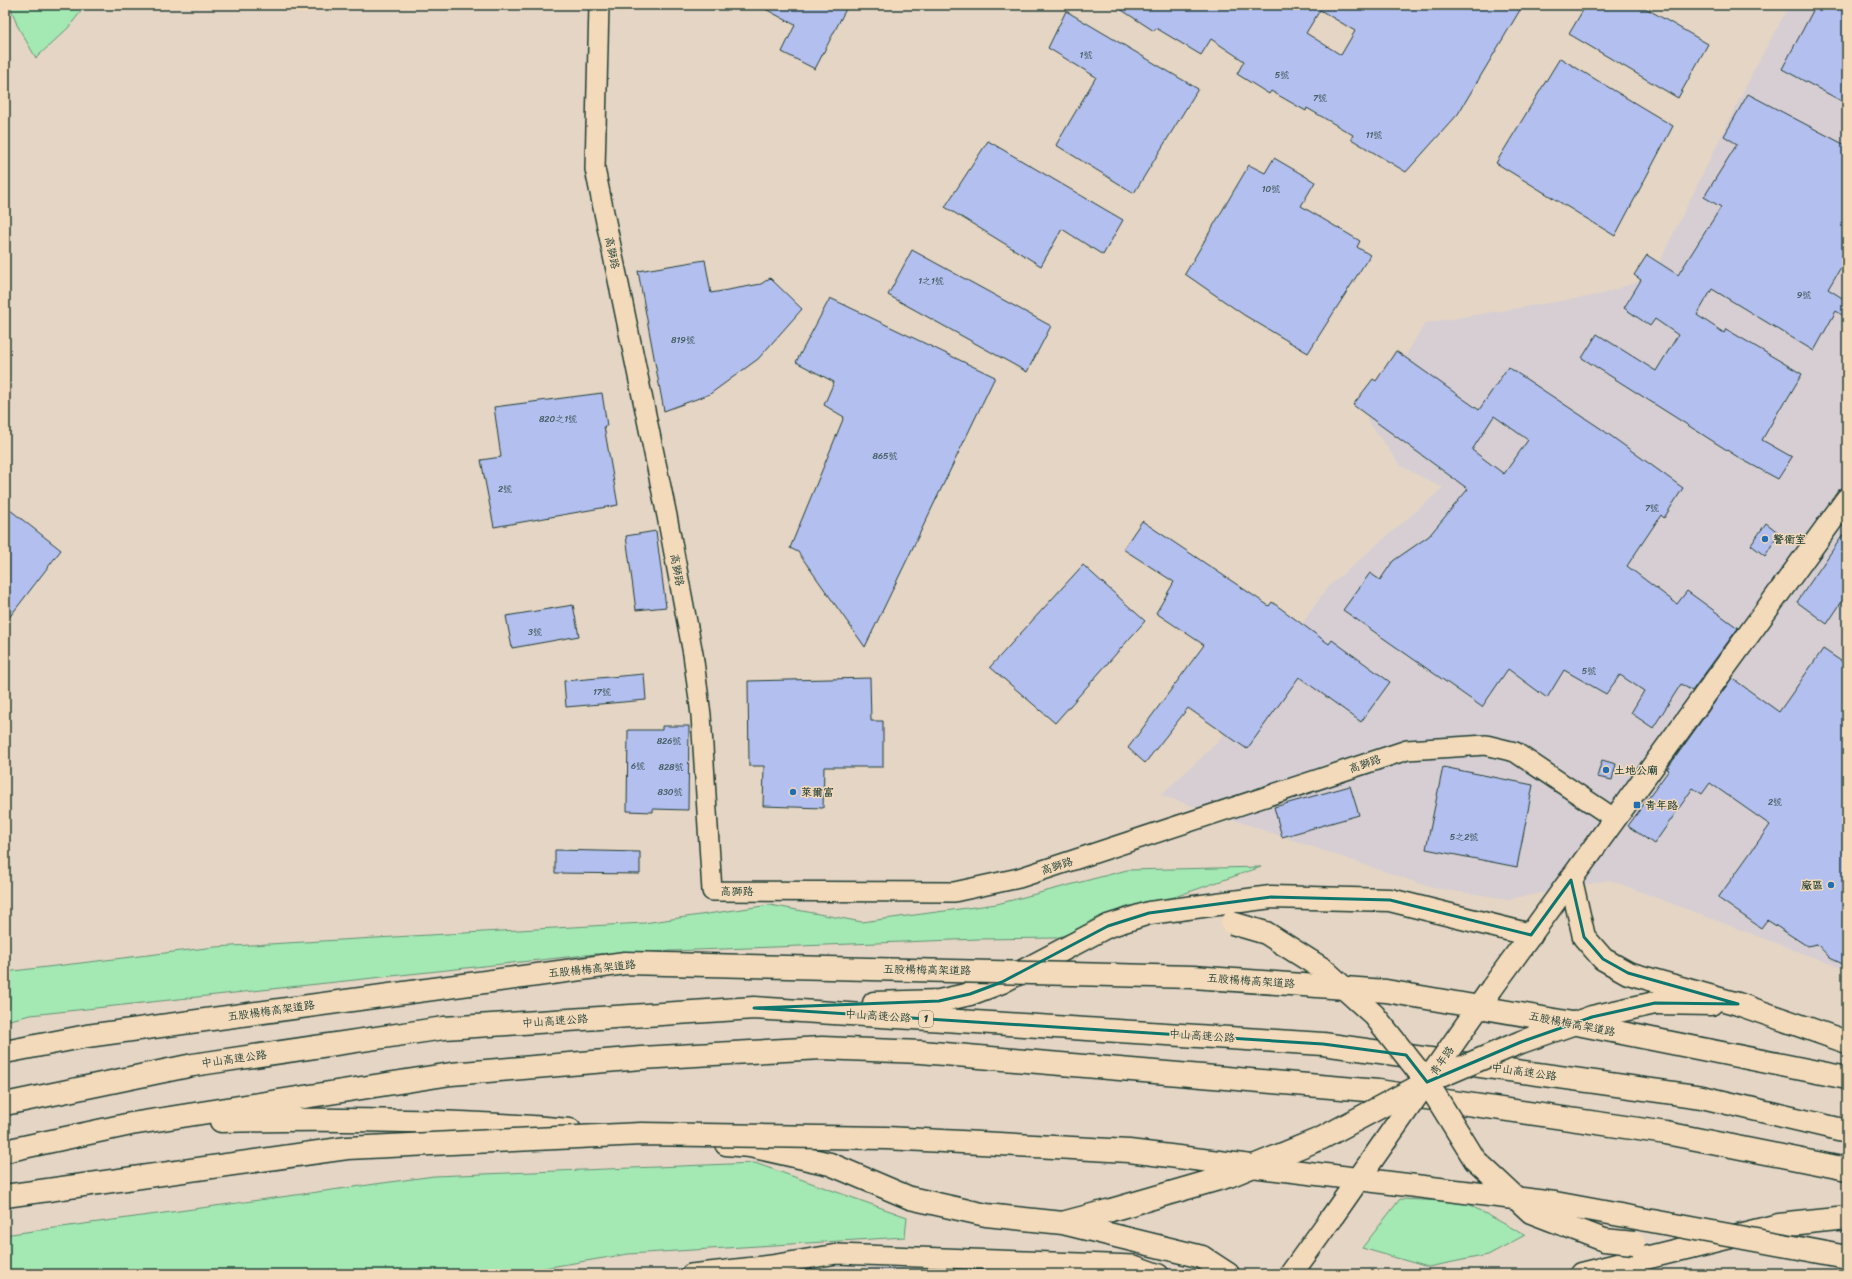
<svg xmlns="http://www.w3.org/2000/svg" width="1852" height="1279" viewBox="0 0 1852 1279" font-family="Sriracha,'LXGW WenKai TC',sans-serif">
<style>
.built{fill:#d6ced2}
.green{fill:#a4e8b3;stroke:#629274}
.building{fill:#b3bfef;stroke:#1f3d34;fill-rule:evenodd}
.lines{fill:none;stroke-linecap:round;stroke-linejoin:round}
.street-casing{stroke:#1f3d34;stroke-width:22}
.secondary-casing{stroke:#1f3d34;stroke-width:25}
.highway-casing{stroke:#1f3d34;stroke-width:25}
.street{stroke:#f2daba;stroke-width:19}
.secondary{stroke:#f2daba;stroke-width:22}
.highway{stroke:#f2daba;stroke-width:22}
.secondary-bridge-casing{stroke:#1f3d34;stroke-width:25;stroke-linecap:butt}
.highway-bridge-casing{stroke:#1f3d34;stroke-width:25;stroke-linecap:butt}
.secondary-bridge{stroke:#f2daba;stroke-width:22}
.highway-bridge{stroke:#f2daba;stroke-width:22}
.marked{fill:none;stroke:#0f766e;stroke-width:3;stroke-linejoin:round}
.poi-dot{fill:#1f6fb2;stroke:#f2daba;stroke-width:1.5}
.labels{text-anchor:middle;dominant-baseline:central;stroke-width:3;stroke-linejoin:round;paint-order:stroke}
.number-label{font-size:9px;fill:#445e63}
.shield{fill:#f2daba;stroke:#5e6c5c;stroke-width:1}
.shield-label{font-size:10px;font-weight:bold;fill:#1f3d34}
.street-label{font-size:11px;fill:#1f3d34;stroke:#f2daba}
.poi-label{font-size:11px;font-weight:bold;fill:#1f3d34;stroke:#f2daba;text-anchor:start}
</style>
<rect width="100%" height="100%" fill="#e5d5c5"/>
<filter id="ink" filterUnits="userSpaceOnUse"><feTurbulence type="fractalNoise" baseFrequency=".025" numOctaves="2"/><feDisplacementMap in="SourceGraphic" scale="8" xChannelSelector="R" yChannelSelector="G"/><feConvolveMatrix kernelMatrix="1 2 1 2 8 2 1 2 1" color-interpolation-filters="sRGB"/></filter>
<g filter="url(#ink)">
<g class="built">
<polygon points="1790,5 1847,5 1847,970 1610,880 1510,899 1433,888 1161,795 1217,743 1328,587 1443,488 1401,466 1367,420 1425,323 1599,295 1652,277 1755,68"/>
<polygon points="884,1267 1006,1274 802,1274"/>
</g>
<g class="green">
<polygon points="10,5 86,5 68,28 36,58 17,25"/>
<polygon points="1261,867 1056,938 979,939 595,954 31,1015 5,1021 5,972 215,947 644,923 770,905 862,922 997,904 1127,870"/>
<polygon points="755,1163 907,1217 905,1237 628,1254 508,1274 5,1274 5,1235 11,1234 434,1176"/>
<polygon points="1400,1199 1464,1202 1525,1235 1488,1255 1428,1267 1362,1248"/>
</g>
<g class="building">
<polygon points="758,5 848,5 815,69 782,52 795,25"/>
<path d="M 1114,5 L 1523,5 L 1458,114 L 1406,172 L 1351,139 L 1353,135 L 1307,108 L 1306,111 L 1271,91 L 1269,94 L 1237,74 L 1244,61 L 1211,39 L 1201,55 L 1156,28 L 1154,31 ZM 1320,10 L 1355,31 L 1341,55 L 1306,33 Z"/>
<polygon points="1586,5 1640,5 1708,44 1678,98 1569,34"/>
<polygon points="1816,5 1847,5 1847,104 1782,69"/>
<polygon points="1066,11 1198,89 1134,193 1056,145 1096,77 1048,48"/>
<polygon points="1560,58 1673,126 1615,236 1496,163"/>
<polygon points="1748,94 1847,146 1847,257 1828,289 1847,301 1847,318 1836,311 1814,351 1712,289 1697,315 1724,333 1726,329 1802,374 1786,401 1785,400 1762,440 1792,457 1778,479 1741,459 1582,358 1597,334 1656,371 1678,335 1655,319 1650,326 1624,308 1641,280 1634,275 1647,255 1678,275 1721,207 1704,197 1737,144 1724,136"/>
<polygon points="988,141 1123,220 1103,255 1062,229 1041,266 945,207"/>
<polygon points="1274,158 1315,182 1301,206 1360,241 1357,247 1370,255 1308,353 1244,315 1185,274 1249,165 1265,173"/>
<polygon points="912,250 1051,326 1027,372 888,295"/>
<polygon points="705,260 711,293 761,284 770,278 802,309 758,359 710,394 664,411 638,271"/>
<polygon points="830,298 995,377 865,647 798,552 790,548 844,417 824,405 834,382 796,362"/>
<path d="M 1396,351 L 1479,410 L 1508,367 L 1600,428 L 1683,488 L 1664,518 L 1661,515 L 1627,566 L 1677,604 L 1687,591 L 1738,628 L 1692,691 L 1681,684 L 1653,728 L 1631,713 L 1644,691 L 1620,675 L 1606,694 L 1564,670 L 1547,698 L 1508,669 L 1482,707 L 1343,610 L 1370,573 L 1380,580 L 1393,561 L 1429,536 L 1468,489 L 1353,405 L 1373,379 L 1376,381 ZM 1494,416 L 1528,440 L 1504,474 L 1472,450 Z"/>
<polygon points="602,393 607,426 604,426 618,505 494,527 481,460 501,457 494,407"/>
<polygon points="5,506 61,550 5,623"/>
<polygon points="1142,521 1269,606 1272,602 1329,644 1332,640 1390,682 1361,722 1299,677 1247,749 1188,708 1145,763 1128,748 1204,645 1156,613 1174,582 1123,549"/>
<polygon points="1766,523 1779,533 1765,556 1751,545"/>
<polygon points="1847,529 1847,594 1827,624 1797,602"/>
<polygon points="656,531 666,607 636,610 626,536"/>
<polygon points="1083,565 1145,621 1055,723 990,667"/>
<polygon points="573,605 579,636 512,648 506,616"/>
<polygon points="1823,649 1847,665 1847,966 1830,958 1817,944 1807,946 1767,920 1761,928 1718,898 1770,825 1710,783 1702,794 1693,788 1654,844 1628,826 1669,770 1667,769 1732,678 1779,712"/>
<polygon points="644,674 646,700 566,707 564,681"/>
<polygon points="870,678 871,721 883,721 883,767 824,767 823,808 763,806 764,766 749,766 748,681"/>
<polygon points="662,726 689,726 688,810 653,809 653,812 627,811 628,730 662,730"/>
<polygon points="1602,760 1616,764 1612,780 1597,777"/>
<polygon points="1443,767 1533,785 1517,867 1426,849"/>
<polygon points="1350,786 1359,815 1282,837 1274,807"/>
<polygon points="555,850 640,852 640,874 555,873"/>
</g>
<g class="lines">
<defs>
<g id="street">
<polyline points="599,5 595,169 667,516 693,654 701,715 712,891 954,892 1019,878 1407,750 1486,745 1515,752 1615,819"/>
<polyline points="691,1274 771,1265 837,1254 1134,1265 1159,1274"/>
</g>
<g id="secondary">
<polyline points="1492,988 1847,499"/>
<polyline points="1291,1274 1332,1217"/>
</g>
<g id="highway">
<polyline points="1571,880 1584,937 1603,959 1628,973 1738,1004 1847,1042"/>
<polyline points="874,1003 939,1001 970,994 1002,982 1108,926 1149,913 1271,897 1390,900 1531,935"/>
<polyline points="1655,1003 1711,1004"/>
<polyline points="5,1104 193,1065 444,1028 754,1008 1323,1044 1702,1097 1847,1131"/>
<path d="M 221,1121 C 337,1118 454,1120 570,1130"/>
<polyline points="726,1144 750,1146 830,1164 910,1198 986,1215 1063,1223 1202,1257 1228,1274"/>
<polyline points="5,1151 131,1124 451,1074 641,1058 822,1048 921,1052 1378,1091 1666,1133 1847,1169"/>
<polyline points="1066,1222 1111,1210"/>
<polyline points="1581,1274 1779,1225 1847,1218"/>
</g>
</defs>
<use href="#street" class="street-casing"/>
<use href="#secondary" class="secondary-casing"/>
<use href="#highway" class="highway-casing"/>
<use href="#street" class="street"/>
<use href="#secondary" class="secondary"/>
<use href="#highway" class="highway"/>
<defs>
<polyline id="secondary-bridge" points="1332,1217 1492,988"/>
<g id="highway-bridge">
<polyline points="1232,923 1266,933 1323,969 1374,1015 1427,1082 1475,1160 1531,1212 1604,1240 1634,1243"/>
<polyline points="5,1052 87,1036 625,963 1193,977 1386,991 1572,1023 1847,1078"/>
<polyline points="5,1196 347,1148 641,1134 886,1138 1129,1151 1555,1203 1847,1257"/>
<polyline points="1111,1210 1229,1176 1322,1138 1427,1082 1521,1042 1592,1017 1655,1003"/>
</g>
</defs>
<use href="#secondary-bridge" class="secondary-bridge-casing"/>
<use href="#highway-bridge" class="highway-bridge-casing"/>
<use href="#secondary-bridge" class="secondary-bridge"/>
<use href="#highway-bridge" class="highway-bridge"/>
</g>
</g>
<path class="marked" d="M 1571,880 L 1584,937 L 1603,959 L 1628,973 L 1738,1004 L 1655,1003 L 1592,1017 L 1521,1042 L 1427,1082 L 1406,1055 L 1323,1044 L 754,1008 L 939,1001 L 970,994 L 1002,982 L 1108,926 L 1149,913 L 1271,897 L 1390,900 L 1531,935 Z"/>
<g class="poi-dot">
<circle cx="1765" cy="539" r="4"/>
<circle cx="1606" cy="770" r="4"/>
<circle cx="793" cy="792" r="4"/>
<rect x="1633" y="801" width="8" height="8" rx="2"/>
<circle cx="1831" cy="885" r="4"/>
</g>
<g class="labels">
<g class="number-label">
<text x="1086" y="55">1號</text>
<text x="1282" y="75">5號</text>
<text x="1320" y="98">7號</text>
<text x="1374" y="135">11號</text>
<text x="1271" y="189">10號</text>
<text x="931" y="281">1之1號</text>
<text x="1804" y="295">9號</text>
<text x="683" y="340">819號</text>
<text x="558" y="419">820之1號</text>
<text x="885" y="456">865號</text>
<text x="505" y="489">2號</text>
<text x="1652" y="508">7號</text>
<text x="535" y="632">3號</text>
<text x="1589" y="671">5號</text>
<text x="602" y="692">17號</text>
<text x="669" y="741">826號</text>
<text x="638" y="766">6號</text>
<text x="671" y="767">828號</text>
<text x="670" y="792">830號</text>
<text x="1775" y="802">2號</text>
<text x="1464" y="837">5之2號</text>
</g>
<rect class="shield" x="919" y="1011" width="14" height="16" rx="3"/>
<g class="shield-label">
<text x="926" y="1019">1</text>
</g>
<g class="street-label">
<text transform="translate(612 253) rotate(78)">高獅路</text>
<text transform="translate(677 570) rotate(79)">高獅路</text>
<text transform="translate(1365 764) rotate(-19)">高獅路</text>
<text transform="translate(1057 866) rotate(-18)">高獅路</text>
<text x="737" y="891">高獅路</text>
<text transform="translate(592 969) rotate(-6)">五股楊梅高架道路</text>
<text transform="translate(927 970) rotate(1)">五股楊梅高架道路</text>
<text transform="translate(1251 981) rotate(4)">五股楊梅高架道路</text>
<text transform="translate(271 1011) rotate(-8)">五股楊梅高架道路</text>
<text transform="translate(878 1016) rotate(4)">中山高速公路</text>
<text transform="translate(555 1021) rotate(-4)">中山高速公路</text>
<text transform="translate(1572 1024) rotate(11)">五股楊梅高架道路</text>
<text transform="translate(1202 1036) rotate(4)">中山高速公路</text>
<text transform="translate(234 1059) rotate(-8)">中山高速公路</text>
<text transform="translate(1442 1061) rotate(-55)">青年路</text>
<text transform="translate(1524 1072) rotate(8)">中山高速公路</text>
</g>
<g class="poi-label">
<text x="1773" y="539">警衛室</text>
<text x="1614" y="770">土地公廟</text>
<text x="801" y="792">萊爾富</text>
<text x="1645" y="805">青年路</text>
<text x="1823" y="885" text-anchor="end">廠區</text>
</g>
</g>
<rect width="1852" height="1279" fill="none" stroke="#f2daba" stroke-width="20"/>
<rect x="10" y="10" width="1832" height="1259" fill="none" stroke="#1f3d34" stroke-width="1.5" filter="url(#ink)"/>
</svg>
